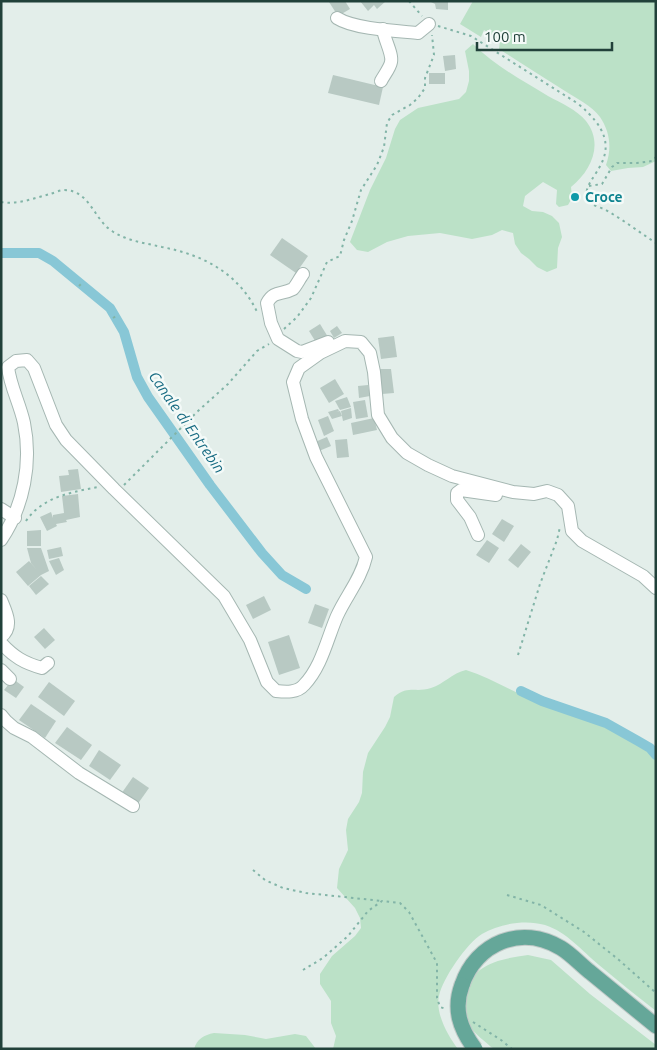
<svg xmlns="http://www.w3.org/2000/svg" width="657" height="1050" viewBox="0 0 657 1050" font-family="Ubuntu,sans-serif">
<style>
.green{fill:#bbe1c7}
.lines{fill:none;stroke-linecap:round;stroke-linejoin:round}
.canal{stroke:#88c7d6;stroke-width:10}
.building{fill:#b8c9c3}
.minor-casing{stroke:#a5b7b2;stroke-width:14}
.major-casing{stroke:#c1cac8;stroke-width:17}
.path{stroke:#82b4a7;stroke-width:2;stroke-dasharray:2.5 4;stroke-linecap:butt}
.minor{stroke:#fff;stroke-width:12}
.major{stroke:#65a799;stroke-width:15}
.major-bridge-casing{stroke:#c1cac8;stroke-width:17;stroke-linecap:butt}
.major-bridge{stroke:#65a799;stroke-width:15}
.culture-dot{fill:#0f9aa8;stroke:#f4faf8;stroke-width:2}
.labels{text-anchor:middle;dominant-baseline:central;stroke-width:5;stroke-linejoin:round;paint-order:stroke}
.culture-label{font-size:14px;font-weight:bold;fill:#0d838f;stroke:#f4faf8;text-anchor:start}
.water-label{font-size:15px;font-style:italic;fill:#176b82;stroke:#f4faf8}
</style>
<rect width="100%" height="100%" fill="#e3eeea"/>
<g class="green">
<path d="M 473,1 L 656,1 L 656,161 L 643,167 L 628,168 L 611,171 L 606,165 C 612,148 610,132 600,117 C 592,106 576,98 565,91 C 543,77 521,63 499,49 L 500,41 L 484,30 L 481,37 L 460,24 Z"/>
<path d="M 473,44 C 494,65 523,81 548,96 C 561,103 577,110 586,121 C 604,144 591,171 571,187 L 572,198 L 568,205 L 559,207 L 556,204 L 557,190 L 543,182 L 525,196 L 523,206 L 532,211 L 543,212 L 552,216 L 559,223 L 562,237 L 558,248 L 557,268 L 547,272 L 537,267 L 529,259 L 521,253 L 515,244 L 513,233 L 502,230 L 492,235 L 472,239 L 440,233 L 408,236 L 387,242 L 368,252 L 357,250 L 350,242 L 370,190 L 386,158 L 395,129 L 400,120 L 418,108 L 459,99 L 466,92 L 469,81 L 469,71 L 465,51 Z"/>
<path d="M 466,670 C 491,678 513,692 537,702 C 576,718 623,727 656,757 L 656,1011 C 637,996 618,981 599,965 C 582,951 567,932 545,925 C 525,919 499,924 482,934 C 467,943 442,979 439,996 C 435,1013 448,1036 458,1049 L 333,1049 L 336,1036 L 331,1023 L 331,1001 L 320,984 L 320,974 L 332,956 L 355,936 L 361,928 L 360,918 L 355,908 L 337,888 L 339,869 L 348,850 L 346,830 L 348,819 L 359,802 L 362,793 L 363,772 L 368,753 L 385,727 L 390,717 L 394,697 C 408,685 416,693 431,688 C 444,684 452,673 466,670 Z"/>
<path d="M 528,955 L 551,960 L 590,994 L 656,1045 L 656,1049 L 495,1049 L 491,1047 C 485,1041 476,1035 471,1028 C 465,1019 464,1009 465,999 C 469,964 499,959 528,955 Z"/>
<path d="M 214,1033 L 245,1035 L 266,1039 L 295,1034 L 306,1036 L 316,1049 L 194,1049 C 197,1039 204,1035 214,1033 Z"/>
</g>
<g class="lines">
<g class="canal">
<polyline points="1,253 39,253 53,261 110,308 124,332 137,377 148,397 210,485 262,553 282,575 306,589"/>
<polyline points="521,691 542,701 606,723 638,741 650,748 656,755"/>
</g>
</g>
<g class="building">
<polygon points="331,1 345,1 350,9 338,16 329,2"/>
<polygon points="360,1 386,1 377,9 374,5 368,11"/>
<polygon points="429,1 448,1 448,10 436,9 435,4"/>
<polygon points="455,55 456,69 445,71 443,56"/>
<rect x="429" y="73" width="16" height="11"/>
<polygon points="333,75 383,87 379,105 328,93"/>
<polygon points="282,238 308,256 296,273 270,255"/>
<polygon points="320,324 328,337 317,344 309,331"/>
<polygon points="337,326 342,333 334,338 330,331"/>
<polygon points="394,336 397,357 381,359 378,338"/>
<polygon points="379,369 391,369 394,393 382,394"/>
<polygon points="335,379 344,394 329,403 320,388"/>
<polygon points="368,385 370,396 359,398 358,386"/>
<polygon points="347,397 351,407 340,410 335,401"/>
<polygon points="365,400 368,417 356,419 353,402"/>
<polygon points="351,408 352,418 343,421 341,411"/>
<polygon points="338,409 339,411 336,412 340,411 342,416 332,419 328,412"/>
<polygon points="328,416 334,431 324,436 318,420"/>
<polygon points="374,418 377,430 353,435 351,423"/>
<polygon points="327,437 331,446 319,451 315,442"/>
<polygon points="347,439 349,457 337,458 335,440"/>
<polygon points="78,469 81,489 61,492 59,476 69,475 68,470"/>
<polygon points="78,494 80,517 66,520 67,522 56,524 57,526 47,531 40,517 51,512 53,518 53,515 64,513 62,496"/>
<polygon points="502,519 514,526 504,542 492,534"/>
<polygon points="41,530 41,546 27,546 27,531"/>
<polygon points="487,540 499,548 489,563 476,555"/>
<polygon points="521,544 531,552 518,568 508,560"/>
<polygon points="61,547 63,556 49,559 47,550"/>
<polygon points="27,548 41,548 49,571 41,575 28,586 16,572 29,561 37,570 31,563"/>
<polygon points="59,558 64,570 56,575 49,561"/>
<polygon points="41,576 49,584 36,595 29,586"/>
<polygon points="264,596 271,610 253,619 246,605"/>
<polygon points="315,604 329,609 322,628 308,623"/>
<polygon points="44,628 55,640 45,649 34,637"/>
<polygon points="289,635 300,668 279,675 268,642"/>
<polygon points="13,679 24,687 16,698 4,690"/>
<polygon points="49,682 75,701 64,716 38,697"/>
<polygon points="31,704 56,721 45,738 19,720"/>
<polygon points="67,727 92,745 81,760 55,743"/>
<polygon points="99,750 121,765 110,780 89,766"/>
<polygon points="133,777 149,788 137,805 121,794"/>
</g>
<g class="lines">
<defs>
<g id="minor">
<path d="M 337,18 C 354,29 397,31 418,33 L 429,24"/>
<path d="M 381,81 C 384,75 390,68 391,62 C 393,54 384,39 383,29"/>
<path d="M 303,274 C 300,278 296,286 293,289 C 282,295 274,290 267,303 L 271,323 L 278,339 L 297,351 L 302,352 L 328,342"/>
<polyline points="1,509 15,518"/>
<polyline points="478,535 470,517 457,500 457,493 461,490 496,495"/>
<path d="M 1,540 C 24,506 32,462 24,423 C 20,404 10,386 8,367 L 16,361 L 27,360 L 34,368 L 56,425 L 66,440 L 114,489 L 224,596 L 250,640 L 267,682 L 276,691 C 286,692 297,693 304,685 C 322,666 327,639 337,616 C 346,596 361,579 366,557 L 316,457 L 302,419 L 293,382 L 299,368 L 320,353 L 345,341 L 361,342 L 370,353 L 374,372 L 378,415 L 392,438 L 407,453 L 428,465 L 452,476 L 513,492 L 534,494 L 547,491 L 558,495 L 568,506 L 572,531 L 582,541 L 643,576 L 656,588"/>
<path d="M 1,600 C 6,612 14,627 1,637"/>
<path d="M 1,643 C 14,657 24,663 42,668 L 48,663"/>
<polyline points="1,670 10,679"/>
<polyline points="1,715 6,721 14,728 32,737 79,773 133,806"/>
</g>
<path id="major" d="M 462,985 C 476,943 521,924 561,948 C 571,954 581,965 590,972 C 612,990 634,1008 656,1026"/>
</defs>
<use href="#minor" class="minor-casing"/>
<use href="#major" class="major-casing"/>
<g class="path">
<polyline points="409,1 422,16"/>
<path d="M 438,26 L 471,36 L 577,103 C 641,154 576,178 588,199 C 591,205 598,207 604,209 C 622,219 639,232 656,243"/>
<polyline points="589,186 602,184 612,167 617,163 637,163 652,161 656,157"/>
<path d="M 1,202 C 18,205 34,198 50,194 C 54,193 60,190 64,190 C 90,190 94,220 112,231 C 127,241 145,243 162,247 C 204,255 240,274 258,314"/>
<polyline points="79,286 83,282"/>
<polyline points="113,318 118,315"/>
<polyline points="284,329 297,317 311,298 327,262 340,256 344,240 352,221 361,190 377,165 384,147 387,123 392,115 410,105 418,98 425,88 425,78 434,55 432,35"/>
<polyline points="124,485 198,411 228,384 257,351 269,344"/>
<path d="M 26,521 C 42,497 72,492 98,487"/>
<polyline points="518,655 540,584 557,540 560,527"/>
<polyline points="253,870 265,880 283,888 306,893 382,901"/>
<polyline points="507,895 541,905 584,932 619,960 656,993"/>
<polyline points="303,970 323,958 348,936 368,911 382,901 400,903 409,912 437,963 437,998 440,1007 446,1009"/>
<polyline points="473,1022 501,1040 512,1049"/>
</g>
<use href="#minor" class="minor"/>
<use href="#major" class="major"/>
<defs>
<path id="major-bridge" d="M 462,985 C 453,1009 460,1029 475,1049"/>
</defs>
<use href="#major-bridge" class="major-bridge-casing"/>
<use href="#major-bridge" class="major-bridge"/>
</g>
<circle class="culture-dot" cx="575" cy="197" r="5"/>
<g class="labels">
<g class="culture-label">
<text x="585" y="197">Croce</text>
</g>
<g class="water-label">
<text transform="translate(187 422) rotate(55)">Canale di Entrebin</text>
</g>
</g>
<rect width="657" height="1050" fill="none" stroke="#21413a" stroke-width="5"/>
<path d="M477 42v8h135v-8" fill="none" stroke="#21413a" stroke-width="2.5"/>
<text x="484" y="42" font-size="15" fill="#21413a" stroke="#f4faf8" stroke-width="4" paint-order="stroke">100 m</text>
</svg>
